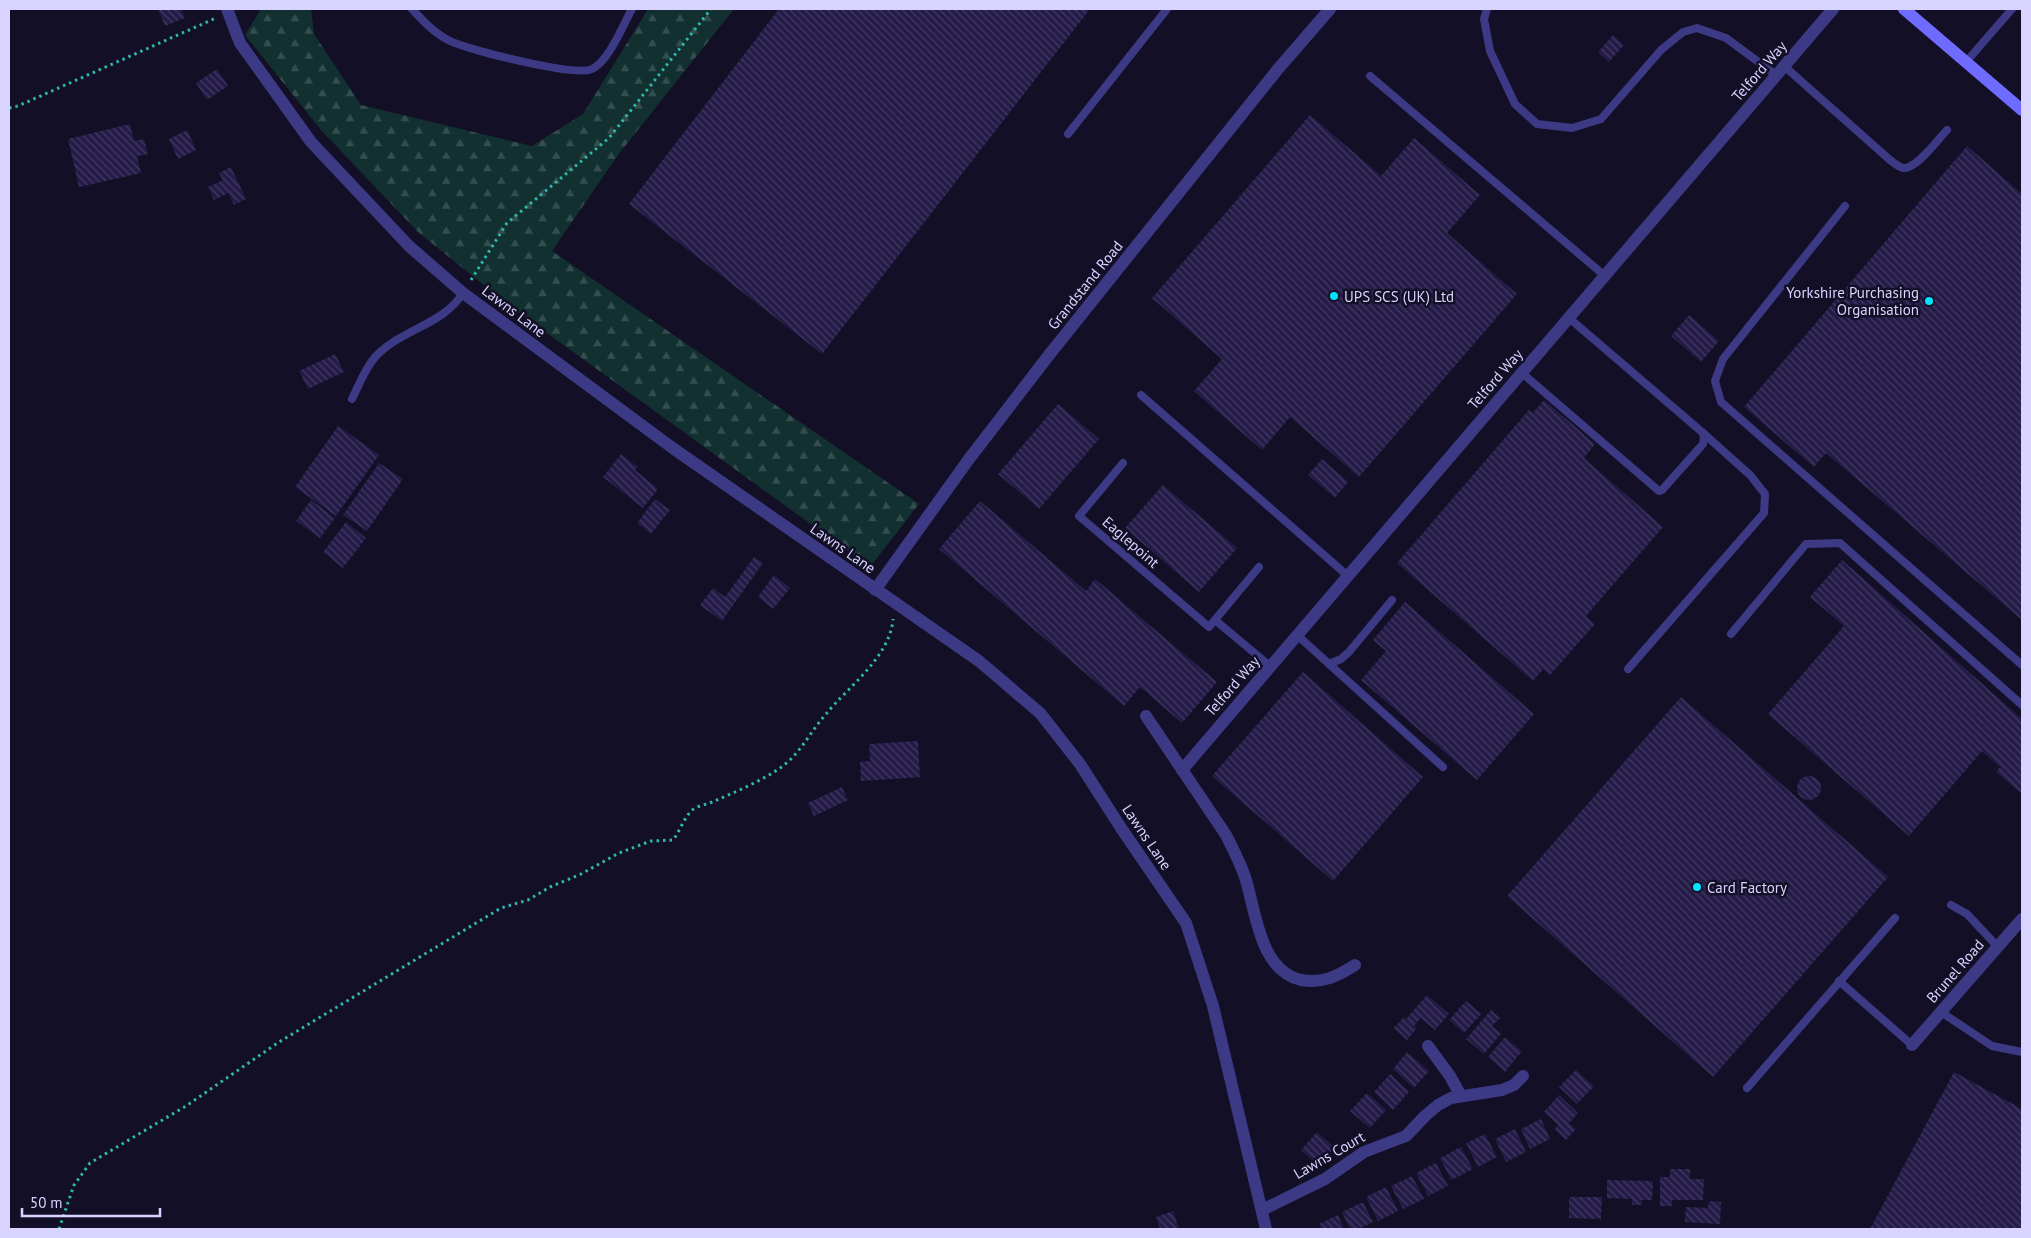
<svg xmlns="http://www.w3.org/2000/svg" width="2031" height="1238" viewBox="0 0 2031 1238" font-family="'PT Sans',sans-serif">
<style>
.forest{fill:url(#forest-firs)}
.building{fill:url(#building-back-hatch)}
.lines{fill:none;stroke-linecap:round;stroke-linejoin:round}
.path{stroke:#2fb8b0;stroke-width:3;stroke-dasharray:2.5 4;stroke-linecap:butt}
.lane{stroke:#3d3a85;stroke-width:8}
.street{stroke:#3d3a85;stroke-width:12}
.secondary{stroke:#6f6bff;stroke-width:12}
.poi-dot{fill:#00e5ff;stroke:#130f26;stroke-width:2}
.labels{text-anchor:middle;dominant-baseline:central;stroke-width:5;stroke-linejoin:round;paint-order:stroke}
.street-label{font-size:15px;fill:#d9d4ff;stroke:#130f26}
.poi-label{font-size:15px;fill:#d9d4ff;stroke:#130f26;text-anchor:start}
</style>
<defs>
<pattern id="forest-firs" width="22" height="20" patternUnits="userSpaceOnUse" patternTransform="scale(1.25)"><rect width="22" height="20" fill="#12302f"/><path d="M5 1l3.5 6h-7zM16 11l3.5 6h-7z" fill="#344d4e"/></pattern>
<pattern id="building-back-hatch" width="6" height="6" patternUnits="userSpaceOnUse" patternTransform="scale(1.25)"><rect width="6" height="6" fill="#241b47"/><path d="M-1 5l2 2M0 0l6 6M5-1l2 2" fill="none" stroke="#433b63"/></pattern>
</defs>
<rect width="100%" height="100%" fill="#130f26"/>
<polygon class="forest" points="261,9 311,9 314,34 361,105 532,146 583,114 648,9 734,9 618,155 552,251 919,504 870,567 511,307 418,232 321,130 245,35"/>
<g class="building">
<polygon points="158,9 181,9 185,18 165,26"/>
<polygon points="779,9 1090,9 822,354 629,204"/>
<polygon points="1613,35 1624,45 1609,62 1598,52"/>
<polygon points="217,69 228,86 207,100 196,83"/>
<polygon points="1310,115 1381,176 1414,138 1480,195 1447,233 1517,294 1359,477 1290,417 1262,450 1194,391 1222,359 1152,298"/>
<polygon points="130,124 134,141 144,139 148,154 137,156 141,173 79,187 68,139"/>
<polygon points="187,130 196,150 178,159 169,139"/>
<polygon points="1967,146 2022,194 2022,620 1826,453 1814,467 1744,407"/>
<polygon points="231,167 246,199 234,205 228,193 214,200 208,187 223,180 219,173"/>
<polygon points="1689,315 1719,341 1701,362 1671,336"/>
<polygon points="335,354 344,372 308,389 299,371"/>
<polygon points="1544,400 1595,444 1584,458 1663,527 1586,616 1595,624 1550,675 1543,669 1533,681 1397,563 1529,410 1533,413"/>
<polygon points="1058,404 1099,439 1039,509 998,474"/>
<polygon points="338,426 379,455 336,516 295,487"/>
<polygon points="621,454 638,467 635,470 658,489 643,508 603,477"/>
<polygon points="1322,459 1348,482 1335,498 1308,475"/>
<polygon points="379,463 403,479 367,531 343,515"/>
<polygon points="1163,485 1237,548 1199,592 1125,528"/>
<polygon points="655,499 670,510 651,534 637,523"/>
<polygon points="311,500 335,518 320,538 296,521"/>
<polygon points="980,501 1086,591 1095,579 1217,682 1182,723 1140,687 1124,706 939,549"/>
<polygon points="346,522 366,538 343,568 323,552"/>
<polygon points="754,557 763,563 722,621 700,605 713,588 725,597"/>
<polygon points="1842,560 2022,719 2022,794 1996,772 2000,767 1982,751 1909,836 1768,714 1844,626 1810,597"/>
<polygon points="774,575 790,588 773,609 758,597"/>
<polygon points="1405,602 1534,714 1477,780 1361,680 1386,651 1373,640"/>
<polygon points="1303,672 1423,777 1333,881 1212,776"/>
<polygon points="1681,697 1888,877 1713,1077 1507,896"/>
<polygon points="918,741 920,777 861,781 860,762 870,761 869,744"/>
<circle cx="1809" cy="788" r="12"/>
<polygon points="842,787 848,800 814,816 808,803"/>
<polygon points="1427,995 1449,1014 1435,1030 1421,1018 1414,1026 1417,1028 1407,1040 1394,1028 1404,1017 1406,1019"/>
<polygon points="1466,1001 1481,1014 1464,1033 1449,1020"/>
<polygon points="1491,1010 1500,1018 1492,1026 1501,1034 1484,1054 1466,1039"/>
<polygon points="1505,1037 1522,1051 1505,1072 1488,1057"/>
<polygon points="1407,1052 1429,1071 1414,1088 1393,1069"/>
<polygon points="1576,1070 1594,1086 1577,1104 1559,1087"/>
<polygon points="1954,1072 2022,1109 2022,1229 1870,1229"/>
<polygon points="1390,1074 1409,1092 1393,1110 1374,1092"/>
<polygon points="1367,1093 1386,1110 1370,1128 1350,1111"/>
<polygon points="1559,1095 1578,1113 1569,1123 1576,1129 1566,1140 1555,1129 1558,1125 1544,1112"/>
<polygon points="1541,1119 1550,1139 1530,1149 1521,1129"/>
<polygon points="1515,1129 1526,1152 1506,1162 1495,1139"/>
<polygon points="1317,1132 1335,1148 1319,1166 1301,1150"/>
<polygon points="1485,1134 1497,1157 1478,1167 1466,1143"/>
<polygon points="1461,1147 1473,1169 1451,1180 1440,1158"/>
<polygon points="1436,1163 1448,1186 1428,1196 1416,1173"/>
<polygon points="1670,1169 1690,1169 1690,1179 1704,1179 1703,1200 1672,1200 1672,1206 1660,1206 1660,1177 1670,1177"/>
<polygon points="1412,1176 1424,1199 1403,1209 1391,1186"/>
<polygon points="1607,1180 1653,1181 1652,1200 1642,1200 1642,1205 1632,1205 1632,1199 1607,1198"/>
<polygon points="1386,1187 1398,1211 1378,1221 1366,1197"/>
<polygon points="1569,1197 1602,1197 1601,1219 1569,1218"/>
<polygon points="1709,1201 1721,1202 1720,1224 1685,1222 1686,1207 1708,1208"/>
<polygon points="1363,1202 1373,1222 1359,1229 1350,1229 1342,1212"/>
<polygon points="1173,1211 1179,1229 1160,1229 1156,1217"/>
<polygon points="1338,1215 1344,1229 1321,1229 1319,1224"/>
</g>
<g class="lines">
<g class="path">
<polyline points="9,108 18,106 216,18"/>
<polyline points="471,280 507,223 609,138 711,9"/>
<path d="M 59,1229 L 74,1185 L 90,1163 L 186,1106 L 279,1042 L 501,908 L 528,900 L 550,887 L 581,874 L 619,853 L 651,841 L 673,840 C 680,831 683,820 691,811 C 696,806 705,805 712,802 C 735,792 762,781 783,766 C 801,752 811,731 826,714 C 848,687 890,657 893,619"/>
</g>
<g class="lane">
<path d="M 412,9 C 423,21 434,33 450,41 C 469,50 575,77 592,69 C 609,61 623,25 632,9"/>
<polyline points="1487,9 1484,19 1490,51 1515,104 1537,124 1572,128 1601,119 1661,50 1683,32 1697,28 1726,38 1776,75"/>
<polyline points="1966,62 2012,9"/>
<path d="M 1784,66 L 1890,160 C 1894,163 1898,167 1903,168 C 1916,170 1938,139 1947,130"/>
<polyline points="1370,76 1605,276"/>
<polyline points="1068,134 1167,9"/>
<polyline points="1845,206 1723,359 1715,381 1721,402 2022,665"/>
<polyline points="1522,373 1659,491 1662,490 1703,444 1704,437 1702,432 1569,318"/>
<polyline points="1141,395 1348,576"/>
<path d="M 352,399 C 359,385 365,368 376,356 C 402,329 443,325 463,293"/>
<polyline points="1123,463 1079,516 1209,627 1259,567"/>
<polyline points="1215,620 1270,666"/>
<polyline points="1731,634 1806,544 1840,543 2022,705"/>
<polyline points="1297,635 1443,767"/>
<polyline points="1329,664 1341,659 1349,652 1392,600"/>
<polyline points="1628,669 1764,513 1765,494 1750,475 1702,432"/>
<polyline points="1951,905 1967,914 1998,947"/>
<polyline points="1839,981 1912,1045"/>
<polyline points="1941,1012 1992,1046 2022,1052"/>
<polyline points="1747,1088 1895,918"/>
</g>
<g class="street">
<polyline points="227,9 240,43 311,142 409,246 463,293 674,449 979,661 1040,713 1080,764 1121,828 1186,923 1213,1006 1266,1229"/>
<polyline points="875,590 969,459 1049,355 1278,69 1330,9"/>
<path d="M 1146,716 L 1226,835 C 1233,849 1240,862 1245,877 C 1256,911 1259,970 1301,980 C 1322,984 1338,976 1355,965"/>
<polyline points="1182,770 1833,9"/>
<polyline points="1912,1045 2022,919"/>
<polyline points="1428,1046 1450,1076 1461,1096"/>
<polyline points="1262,1210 1325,1179 1364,1152 1406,1136 1425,1116 1438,1105 1451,1098 1502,1090 1514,1085 1523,1076"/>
</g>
<polyline class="secondary" points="1904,9 2022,110"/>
</g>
<g class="poi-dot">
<circle cx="1334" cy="296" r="5"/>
<circle cx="1929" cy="301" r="5"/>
<circle cx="1697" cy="887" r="5"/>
</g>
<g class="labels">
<g class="street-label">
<text transform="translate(1759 71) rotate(-49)">Telford Way</text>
<text transform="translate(1085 285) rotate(-51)">Grandstand Road</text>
<text transform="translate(514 311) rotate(37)">Lawns Lane</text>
<text transform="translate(1495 379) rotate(-49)">Telford Way</text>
<text transform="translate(1131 542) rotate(41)">Eaglepoint</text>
<text transform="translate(843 548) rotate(35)">Lawns Lane</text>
<text transform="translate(1232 686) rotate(-49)">Telford Way</text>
<text transform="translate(1147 837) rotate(56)">Lawns Lane</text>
<text transform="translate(1955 971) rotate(-49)">Brunel Road</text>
<text transform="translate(1329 1155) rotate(-30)">Lawns Court</text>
</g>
<g class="poi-label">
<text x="1919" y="292" text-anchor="end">Yorkshire Purchasing<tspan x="1919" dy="17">Organisation</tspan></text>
<text x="1344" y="296">UPS SCS (UK) Ltd</text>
<text x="1707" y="887">Card Factory</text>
</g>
</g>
<rect width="2031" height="1238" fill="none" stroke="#d9d4ff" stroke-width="20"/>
<path d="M22 1208v8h138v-8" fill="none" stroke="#d9d4ff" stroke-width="2.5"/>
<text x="30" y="1208" font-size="15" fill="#d9d4ff" stroke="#130f26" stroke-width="4" paint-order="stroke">50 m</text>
</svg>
